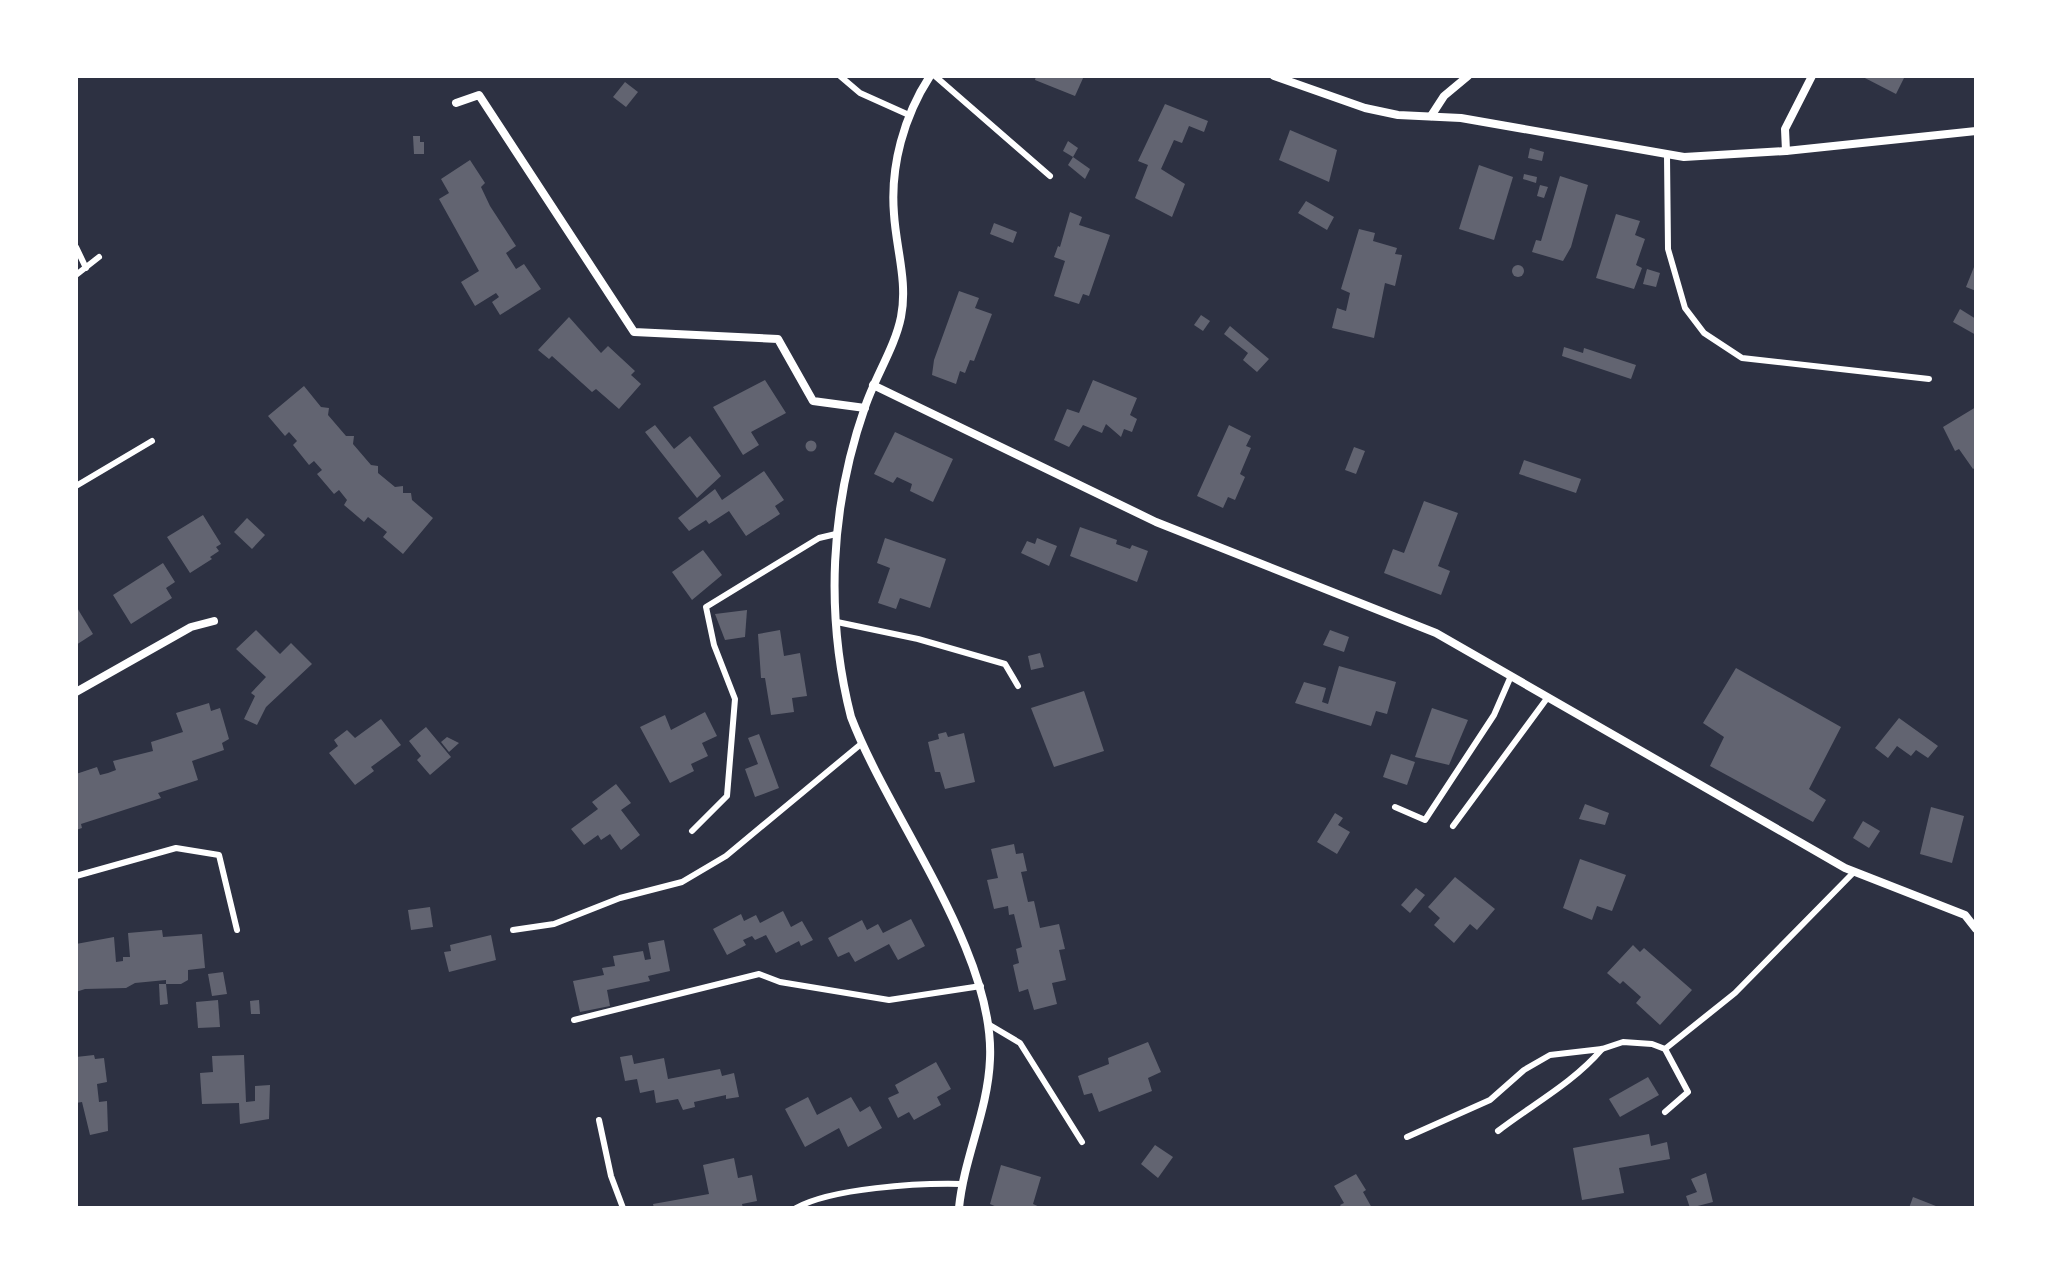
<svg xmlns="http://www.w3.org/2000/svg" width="2052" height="1284" viewBox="0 0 2052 1284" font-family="Poppins,sans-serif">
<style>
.building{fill:#626471}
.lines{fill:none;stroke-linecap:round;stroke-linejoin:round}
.service{stroke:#fff;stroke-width:6}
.minor{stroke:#fff;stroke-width:8}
</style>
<rect width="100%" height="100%" fill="#2d3142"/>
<g class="building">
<polygon points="1036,76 1084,76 1075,96 1035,80"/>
<polygon points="1861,76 1905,76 1896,94"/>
<polygon points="625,82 638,92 626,107 613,97"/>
<polygon points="1165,104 1208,121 1204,132 1189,126 1182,143 1174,140 1161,169 1185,184 1172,217 1135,198 1148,165 1138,161"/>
<polygon points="1290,130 1337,150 1329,182 1279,160"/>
<polygon points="413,136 420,136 420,142 424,142 424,154 414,154"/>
<polygon points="1068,141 1078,148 1073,157 1063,151"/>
<polygon points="1530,148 1544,152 1542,161 1528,158"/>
<polygon points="1073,157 1090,169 1085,179 1068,165"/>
<polygon points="470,160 485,183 481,187 490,206 516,246 506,253 516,269 524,264 541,289 500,315 492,302 499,297 496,293 475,306 461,282 479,271 439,199 449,193 441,179"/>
<polygon points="1479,165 1513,177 1494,240 1459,229"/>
<polygon points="1524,174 1537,177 1536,183 1523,179"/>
<polygon points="1560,176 1588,185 1571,247 1563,261 1532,252 1536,240 1541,241"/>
<polygon points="1540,185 1548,187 1544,198 1537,196"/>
<polygon points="1306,201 1334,217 1327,230 1298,213"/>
<polygon points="1070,212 1082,217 1079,225 1110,235 1089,296 1083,294 1079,304 1054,296 1065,261 1054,257 1058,246 1060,247"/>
<polygon points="1616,214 1640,221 1635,235 1645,239 1636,265 1642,268 1634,289 1596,278"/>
<polygon points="994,223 1017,232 1013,243 990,234"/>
<polygon points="1359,229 1375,233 1373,241 1397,248 1395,254 1402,255 1395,286 1385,283 1374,338 1332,328 1337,308 1346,311 1350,293 1341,289"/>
<polygon points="1976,262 1976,291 1966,287"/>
<circle cx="1518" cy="271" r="6"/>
<polygon points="1647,269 1660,273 1656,287 1643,284"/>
<polygon points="959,291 979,298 975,308 992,314 974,361 970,360 965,373 960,371 956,384 932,375 934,360"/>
<polygon points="1960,309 1976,319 1976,335 1953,322"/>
<polygon points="1201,315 1210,321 1203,331 1194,325"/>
<polygon points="569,317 601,353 608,346 635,371 631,375 641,384 619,409 596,389 592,392 552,356 549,359 538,350"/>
<polygon points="1230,326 1269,359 1257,372 1243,360 1248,353 1224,334"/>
<polygon points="1564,347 1583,353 1584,348 1636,365 1631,379 1562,356"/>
<polygon points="765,380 786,413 751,432 759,445 743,455 713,407"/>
<polygon points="1093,380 1137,398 1130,415 1137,419 1132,432 1124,429 1121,437 1106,424 1102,433 1083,425 1069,447 1054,440 1067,409 1079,413"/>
<polygon points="304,386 321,407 329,408 328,415 346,436 354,436 353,444 371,465 378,466 378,473 395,487 403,486 403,493 411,493 412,500 433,518 403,554 383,537 387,532 368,517 364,522 344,505 347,500 339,490 334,494 317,474 322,470 314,461 309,465 293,445 297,441 289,432 285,436 268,416"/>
<polygon points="1976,407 1976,467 1973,469 1959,449 1955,451 1943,427"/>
<polygon points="655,425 674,449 690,436 721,476 697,498 645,432"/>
<polygon points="1229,425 1251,436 1246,446 1251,448 1240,474 1245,477 1235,500 1228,497 1223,508 1197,496"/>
<polygon points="895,432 953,459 933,502 910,491 912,484 897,477 893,483 874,474"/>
<circle cx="811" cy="446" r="5.5"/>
<polygon points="1354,447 1365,451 1356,474 1345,470"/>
<polygon points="1524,460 1581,479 1576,493 1519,474"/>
<polygon points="764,471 784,500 775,506 780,514 746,536 729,511 709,524 706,520 689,531 678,518 715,489 722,500"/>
<polygon points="1424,501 1458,513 1438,566 1450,571 1441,595 1384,573 1393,549 1404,553"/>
<polygon points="203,515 221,544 216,547 219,551 210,557 212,559 190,573 167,537"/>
<polygon points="247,518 265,535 252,549 234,532"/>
<polygon points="1080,527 1117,540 1116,544 1130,549 1132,545 1148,551 1137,582 1070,556"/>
<polygon points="885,538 946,559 930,608 900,598 896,609 878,603 890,568 877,563"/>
<polygon points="1037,538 1057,546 1049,566 1021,553 1027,541 1035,544"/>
<polygon points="703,550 722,575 692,600 672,572"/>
<polygon points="163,563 175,582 166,588 172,598 131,624 113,595"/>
<polygon points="76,606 93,634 76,645"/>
<polygon points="747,610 745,637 725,640 715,614"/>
<polygon points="256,630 280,654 291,643 312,664 266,707 257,725 244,719 255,696 251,693 266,677 236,649"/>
<polygon points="780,630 784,656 800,653 807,696 792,698 794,712 771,715 765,678 761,678 758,634"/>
<polygon points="1330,630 1349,637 1344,652 1323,645"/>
<polygon points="1040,653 1044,667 1031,670 1028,656"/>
<polygon points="1339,666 1396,682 1387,714 1376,711 1371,726 1295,703 1304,682 1326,688 1322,702 1328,704"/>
<polygon points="1736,668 1841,727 1809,789 1826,800 1813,822 1710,766 1724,737 1703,723"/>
<polygon points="1084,691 1104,751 1054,767 1031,708"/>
<polygon points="209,703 211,711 220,708 229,739 222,743 224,750 192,761 198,780 158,793 161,798 81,824 82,828 76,830 76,774 97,767 100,775 108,773 116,770 113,761 153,751 151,742 183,732 176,713"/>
<polygon points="1432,708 1468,720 1449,765 1415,757"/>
<polygon points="705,712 717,736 702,743 708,756 691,764 694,771 670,783 640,727 665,715 671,730"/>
<polygon points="1899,718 1938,746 1928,758 1916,750 1911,756 1897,746 1888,758 1875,748"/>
<polygon points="381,719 401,745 371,767 374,771 355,785 329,753 338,746 334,740 347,730 355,738"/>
<polygon points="426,727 451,757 430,775 417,760 421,756 409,741"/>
<polygon points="946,732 948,737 964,733 975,782 945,789 940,772 935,772 928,742 939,739 938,734"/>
<polygon points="759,734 779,788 755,797 745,769 758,764 748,738"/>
<polygon points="447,737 459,743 449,752 441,742"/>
<polygon points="1391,754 1415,762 1407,785 1383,777"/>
<polygon points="616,784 631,803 621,810 640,835 621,850 610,834 601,840 598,835 584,845 571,829 598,809 592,802"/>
<polygon points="1585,804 1609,813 1605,825 1579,819"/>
<polygon points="1931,807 1964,816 1952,863 1920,854"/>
<polygon points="1335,813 1343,818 1338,825 1350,832 1337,854 1317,842"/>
<polygon points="1863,821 1880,831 1869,848 1853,838"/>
<polygon points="1014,844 1016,854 1023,853 1027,871 1021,872 1028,902 1034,901 1040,928 1059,924 1065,949 1059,950 1066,980 1052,983 1057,1004 1034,1010 1028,989 1019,992 1013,965 1019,963 1016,949 1022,947 1014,914 1009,915 1008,906 994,909 987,880 998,878 991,849"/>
<polygon points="1580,859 1626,875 1612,911 1597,906 1592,920 1563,908"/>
<polygon points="1455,877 1495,909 1477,930 1470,924 1454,943 1434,925 1440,918 1428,907"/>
<polygon points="1416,888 1425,895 1410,913 1401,905"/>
<polygon points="430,907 433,927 411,930 408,910"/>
<polygon points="783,911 791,927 802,921 813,940 801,946 799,941 776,953 766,935 755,940 752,936 743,940 746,945 727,955 713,929 741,914 744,921 756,915 760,923"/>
<polygon points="911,919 925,946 898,960 889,944 855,962 849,952 838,957 828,938 862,920 867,930 878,924 883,933"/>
<polygon points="162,930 163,937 202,934 205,968 188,970 188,980 181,984 166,984 166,980 135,983 126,988 85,989 76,992 76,944 114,937 116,962 123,961 123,957 130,957 128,933"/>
<polygon points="491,935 496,960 449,972 444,952 451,951 450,945"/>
<polygon points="664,940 670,971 648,976 650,981 607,990 610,1006 580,1012 573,981 604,975 602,968 615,966 613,956 643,951 645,960 651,959 648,943"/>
<polygon points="1633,945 1640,952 1644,948 1692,990 1660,1025 1636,1003 1641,997 1623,981 1620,984 1607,973"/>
<polygon points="223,972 227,994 212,996 208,974"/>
<polygon points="159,984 166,984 168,1004 160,1005"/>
<polygon points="218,1000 220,1027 198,1028 196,1002"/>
<polygon points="259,1000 260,1014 251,1014 250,1001"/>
<polygon points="1148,1042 1161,1072 1148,1078 1152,1091 1099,1112 1092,1093 1084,1095 1078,1076 1109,1064 1108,1058"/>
<polygon points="94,1055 95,1059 104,1058 107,1082 97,1084 99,1102 107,1101 108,1131 90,1135 82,1102 76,1103 76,1057"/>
<polygon points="244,1055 246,1102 255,1101 255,1086 270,1085 269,1119 240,1124 239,1103 202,1104 200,1073 213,1072 212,1056"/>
<polygon points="632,1055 634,1064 664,1058 668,1079 720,1069 722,1076 734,1073 739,1097 726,1099 726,1095 694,1102 695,1107 683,1110 678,1099 656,1103 654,1090 640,1093 637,1079 625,1081 620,1057"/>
<polygon points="936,1062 951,1089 937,1097 941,1105 914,1120 909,1112 898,1118 888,1098 899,1093 895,1085"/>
<polygon points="1648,1077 1659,1095 1620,1117 1609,1099"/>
<polygon points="808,1097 817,1115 851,1097 860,1112 870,1106 882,1128 848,1147 839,1128 805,1147 785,1109"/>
<polygon points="1649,1134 1651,1146 1667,1142 1670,1159 1619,1168 1624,1193 1582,1200 1573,1148"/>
<polygon points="1155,1145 1173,1157 1158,1178 1141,1164"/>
<polygon points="734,1158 738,1178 752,1175 757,1201 742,1204 743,1208 654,1208 653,1204 709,1194 703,1165"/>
<polygon points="1001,1165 1041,1177 1033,1204 1042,1208 999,1208 990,1204"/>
<polygon points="1706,1173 1713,1202 1690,1208 1686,1196 1697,1192 1691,1179"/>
<polygon points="1356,1174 1366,1190 1363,1192 1372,1208 1342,1208 1340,1205 1344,1203 1334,1186"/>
<polygon points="1913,1197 1941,1208 1909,1208"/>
</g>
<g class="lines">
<g class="service">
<polyline points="840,76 860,93 909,115"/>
<polyline points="935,76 1050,176"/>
<polyline points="1667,156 1668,249 1685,308 1704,333 1742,358 1929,379"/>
<polyline points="76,247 86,268"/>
<polyline points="76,275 99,257"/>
<polyline points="76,486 152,441"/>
<polyline points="837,622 918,639 1005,664 1018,686"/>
<polyline points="1395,807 1425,820 1494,715 1511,676"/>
<polyline points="1453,826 1548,697"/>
<polyline points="692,831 727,796 735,699 714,645 706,607 819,538 836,534"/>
<polyline points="76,876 176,848 219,855 237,930"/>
<polyline points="513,930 554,924 620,898 682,882 726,856 861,744"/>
<polyline points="574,1020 759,974 780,982 889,1000 981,986"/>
<polyline points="988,1024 1020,1043 1082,1142"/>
<polyline points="1665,1049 1735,993 1854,872"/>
<polyline points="599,1120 611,1176 623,1208"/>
<path d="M 1498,1131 C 1533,1104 1573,1083 1602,1049"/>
<polyline points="1407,1137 1490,1100 1524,1070 1550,1055 1602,1049 1623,1042 1652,1044 1665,1049 1688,1092 1665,1112"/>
<path d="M 796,1208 C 832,1188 918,1183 961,1184"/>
</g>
<g class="minor">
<path d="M 930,76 C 904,116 890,166 894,214 C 896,248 908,282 901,317 C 895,347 875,377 865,407 C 830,507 825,615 851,717 C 890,819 995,952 990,1059 C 988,1111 964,1157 959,1208"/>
<polyline points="1274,76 1365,108 1398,115 1461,118 1684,157 1786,151 1976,131"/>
<polyline points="456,103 479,95 634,332 778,339 813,401 865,408"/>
<polyline points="1431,116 1444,96 1468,76"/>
<polyline points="1786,151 1785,129 1812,76"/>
<polyline points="873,385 1156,522 1436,633 1845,868 1965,915 1976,929"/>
<polyline points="76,692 191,627 214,621"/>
</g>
</g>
<rect width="2052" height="1284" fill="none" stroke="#ffffff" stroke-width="156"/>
</svg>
